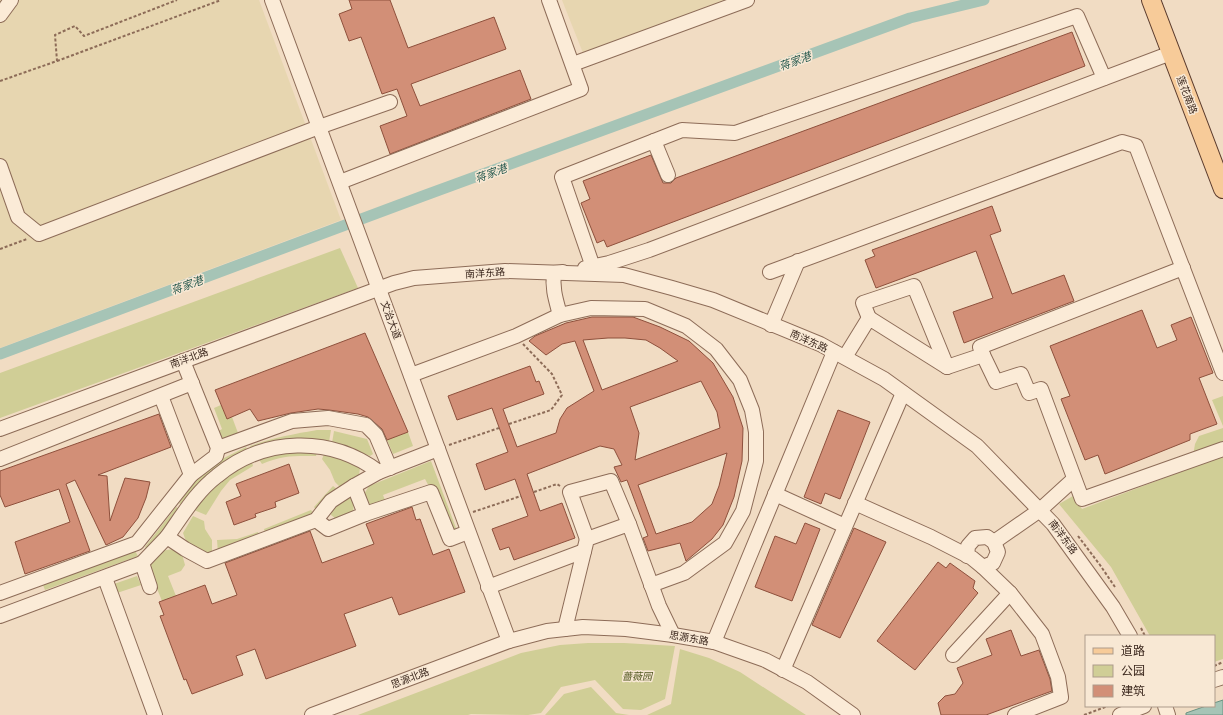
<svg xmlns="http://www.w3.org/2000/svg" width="1223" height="715" viewBox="0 0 1223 715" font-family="'Times New Roman','Noto Sans SC',serif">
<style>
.farmland{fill:#e7d6b0}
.green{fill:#d0ce96}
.water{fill:#a6c4b6;stroke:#6b9383}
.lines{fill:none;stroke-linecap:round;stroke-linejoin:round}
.canal{stroke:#a6c4b6;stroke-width:11}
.building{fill:#d28f77;stroke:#8e503c;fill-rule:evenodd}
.minor-casing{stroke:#8d6c58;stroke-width:16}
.major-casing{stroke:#5b3b2d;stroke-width:20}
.path{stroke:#8d6c58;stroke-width:2;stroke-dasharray:3 2;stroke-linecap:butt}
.minor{stroke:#fbebd7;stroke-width:14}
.major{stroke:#f7cb99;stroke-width:18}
.labels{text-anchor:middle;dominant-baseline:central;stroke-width:3;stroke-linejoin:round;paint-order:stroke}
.street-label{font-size:10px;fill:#3c281e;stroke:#f8e8d4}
.park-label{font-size:10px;font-style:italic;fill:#545a23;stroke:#f8e8d4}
.water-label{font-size:11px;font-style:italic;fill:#2c5d52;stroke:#f8e8d4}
</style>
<rect width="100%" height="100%" fill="#f1dcc3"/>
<g class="farmland">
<polygon points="0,0 259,0 341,220 0,348"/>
<polygon points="562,0 724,0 725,2 583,53"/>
</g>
<g class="green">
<polygon points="340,248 358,288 0,418 0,373"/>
<polygon points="1223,396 1223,426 1212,400"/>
<polygon points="221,405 227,419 232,417 238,433 220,440 217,432 222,429 214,408"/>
<polygon points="1223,428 1223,659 1214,662 1214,636 1150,636 1111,567 1059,504 1073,496 1082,509 1191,468 1195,444 1199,436"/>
<path d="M 317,430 L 331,430 L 329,442 L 252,450 L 250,446 C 272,438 294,434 317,430 Z"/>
<polygon points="334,431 367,439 373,454 370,456 332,443"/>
<polygon points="408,432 413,446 393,454 387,440"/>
<polygon points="246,447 248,452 183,506 179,503 197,478 220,460"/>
<path d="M 318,449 L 316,456 C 294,456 283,455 262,464 L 258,458 L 281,450 Z"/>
<polygon points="325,452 355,461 360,468 359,475 341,488 335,482 330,470 322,459"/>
<polygon points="251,459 253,466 230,480 221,491 206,515 194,510 208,491"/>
<polygon points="431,461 456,528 452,530 425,479 383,495 386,503 377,507 368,503 364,494 369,486"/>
<polygon points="333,486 338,490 317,511 314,507"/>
<polygon points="346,497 351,497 354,503 353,512 336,519 331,515 332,506"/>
<polygon points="176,507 180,510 148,550 145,547"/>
<polygon points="311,510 314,514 266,535 264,529"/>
<path d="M 193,516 L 204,521 L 205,529 L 212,540 L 212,554 C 198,553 187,547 183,533 Z"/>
<polygon points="258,532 260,537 218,553 217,540 237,539"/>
<polygon points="173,549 182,554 185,565 181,571 168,576 176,596 162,601 149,569 152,558 161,551"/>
<polygon points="135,551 138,556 45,590 43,585"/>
<polygon points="137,576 141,585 117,593 114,584"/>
<polygon points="588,643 624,643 675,646 665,699 641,710 623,709 595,680 561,687 541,713 528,715 471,714 468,715 358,715 521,653 560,645"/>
<polygon points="680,649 709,658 740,672 806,715 647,715 671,704"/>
<polygon points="591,687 616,713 629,715 545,715 564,694"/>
</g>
<polygon class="water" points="1223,700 1223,715 1186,715 1186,713 1206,706 1214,706 1214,703"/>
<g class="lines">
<polyline class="canal" points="0,354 423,196 910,18 984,0"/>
</g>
<g class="building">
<polygon points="349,0 390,0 408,48 494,17 506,49 411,84 420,106 520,70 531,99 390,154 380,126 407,116 397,89 382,94 361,37 349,41 339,14 352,9"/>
<polygon points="1072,32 1085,66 607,247 604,240 597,243 581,203 590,199 583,181 651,155 663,183 671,183 676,178"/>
<polygon points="992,206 1001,231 990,235 1012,294 1064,275 1074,301 964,343 953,312 993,298 976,251 876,288 865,260 875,256 872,250"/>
<polygon points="1142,310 1157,348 1177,340 1171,325 1191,317 1213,373 1199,378 1217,424 1190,434 1190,440 1105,474 1098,455 1085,460 1061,399 1070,396 1050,346"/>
<path d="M 592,317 L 633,317 L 660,327 L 689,341 L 713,363 L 733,397 L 743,428 L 742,461 L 734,497 L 723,525 L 712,539 L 686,561 L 680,543 L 648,551 L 643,538 L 648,536 L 627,480 L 621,482 L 614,467 L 622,465 L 614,449 L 600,446 L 527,474 L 540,511 L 562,503 L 575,538 L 514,560 L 509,547 L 500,550 L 492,529 L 528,516 L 515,479 L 485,490 L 476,464 L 508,452 L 492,408 L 457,420 L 448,396 L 530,366 L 536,382 L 539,381 L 544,394 L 503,409 L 517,447 L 556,433 L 560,419 L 567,408 L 594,391 L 575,341 L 562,344 L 546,355 L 529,341 L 535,336 L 566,323 ZM 608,338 L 625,338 L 646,340 L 660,348 L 678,361 L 602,390 L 583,340 ZM 701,381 L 717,412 L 720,428 L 635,460 L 639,433 L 630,407 ZM 727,453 L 719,486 L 712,504 L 692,522 L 656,534 L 638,485 Z"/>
<polygon points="365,333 408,432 387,440 382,429 368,417 358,414 329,410 318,409 291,413 258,421 250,409 227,419 215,390"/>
<polygon points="838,410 870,422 840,499 825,493 821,504 804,497"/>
<polygon points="159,414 171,447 98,475 107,476 110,521 125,478 150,482 146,498 138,518 123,537 106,545 75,480 66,484 90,551 25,574 15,542 70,522 59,489 5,507 0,495 0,471"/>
<polygon points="289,464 299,493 275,502 276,507 255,514 256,517 234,525 226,502 241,496 236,484"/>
<polygon points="412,507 416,520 420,519 433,555 449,549 465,592 399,615 392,597 344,614 356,646 266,679 255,649 236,656 243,675 192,694 186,679 184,680 160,616 164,615 159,602 205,585 212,604 237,595 225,563 310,531 322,563 374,544 366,524"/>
<polygon points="805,523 820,529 792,601 755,587 775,536 796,544"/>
<polygon points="854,528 886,542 840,638 812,625"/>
<polygon points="938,562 946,568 950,563 975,581 973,588 978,593 915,670 877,641"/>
<polygon points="1011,630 1021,656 1039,650 1050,679 1052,691 986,715 941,715 938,703 945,696 955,694 963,683 957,668 992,655 986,639"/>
</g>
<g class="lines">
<defs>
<g id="minor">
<polyline points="272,0 509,641"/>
<polyline points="0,15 11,0"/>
<polyline points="573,64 747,0"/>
<polyline points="654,141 668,175"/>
<polyline points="0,166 18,217 39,234 319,127 390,102"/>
<polyline points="340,182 581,89 549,0"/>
<polyline points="593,267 562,177 682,130 735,133 1077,16 1104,78"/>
<polyline points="585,268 609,263 649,250 1171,53"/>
<polyline points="770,272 1122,142 1136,146 1223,373"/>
<path d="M 560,315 C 556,300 552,289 554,273 L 563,272"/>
<polyline points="869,318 863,303 914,286 947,367"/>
<polyline points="771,325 798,261"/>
<polyline points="983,355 980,347 1183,268"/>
<polyline points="845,357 869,318 947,367 983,355 996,382 1021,374 1029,393 1041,389 1082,499 1223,449"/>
<polyline points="183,361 218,448 216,456 191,475"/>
<polyline points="411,375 516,336 560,315 591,308 645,309 686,326 716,349 740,380 752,410 756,432 756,461 743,511 725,543 684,573 651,585"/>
<polyline points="0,429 394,283 414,278 505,271 624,275 672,288 713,300 820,344 884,379 977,446 1053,524 1113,607 1130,636"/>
<polyline points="218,448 292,421 328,418 366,425 376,435 390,468"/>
<polyline points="0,459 192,383"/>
<polyline points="775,494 845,526"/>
<polyline points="855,503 931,537 972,558 983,567 1010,593 1042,634 1058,677 1061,697 1015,715"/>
<polyline points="365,514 431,492 450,539 468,532"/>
<polyline points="316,520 328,529 365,514 354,486"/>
<path d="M 167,537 C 182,516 196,492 217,476 C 264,437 330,435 379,472"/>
<polyline points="587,539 570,492 611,481 629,524"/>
<polyline points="994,542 1040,510 1074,479"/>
<polyline points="967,556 968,546 975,538 987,537 994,542 998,552 993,563 983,567"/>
<polyline points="142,563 150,587"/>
<polyline points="105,578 155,715"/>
<polyline points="488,587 584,551"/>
<polyline points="0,593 137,543 191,475 161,396"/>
<polyline points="0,616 142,563 167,537 185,549 207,561 316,520 331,501 354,486 379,472 438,449"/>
<polyline points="565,629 587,539 629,524 659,606 673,635"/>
<polyline points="714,642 834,352"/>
<polyline points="953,655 1010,593"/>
<polyline points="783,670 903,393"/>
<polyline points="1214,680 1223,677"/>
<polyline points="1165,706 1168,715"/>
<polyline points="312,715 509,641 547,631 583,627 626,629 673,635 714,642 765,660 807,682 853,715"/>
<polyline points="1120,715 1144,706"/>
</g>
<polyline id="major" points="1151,0 1223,189"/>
</defs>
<use href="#minor" class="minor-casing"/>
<use href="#major" class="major-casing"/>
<g class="path">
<polyline points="57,61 221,0"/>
<polyline points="0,81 57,61 55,35 75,26 84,36 177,0"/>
<polyline points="0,249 27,239"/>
<polyline points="509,424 551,410 562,395 552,374 523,344"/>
<polyline points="449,445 499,428"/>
<polyline points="534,492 557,484 560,486"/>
<polyline points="473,512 521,496"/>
<polyline points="1078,536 1100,565 1115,587"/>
<polyline points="1141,628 1145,636"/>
<polyline points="1214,666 1223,662"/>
<polyline points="1084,715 1108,706"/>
</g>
<use href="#minor" class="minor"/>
<use href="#major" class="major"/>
</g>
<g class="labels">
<g class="street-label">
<text transform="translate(1187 95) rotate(69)">莲花南路</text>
<text transform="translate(485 273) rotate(-4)">南洋东路</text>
<text transform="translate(391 320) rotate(70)">文治大道</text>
<text transform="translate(809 341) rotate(24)">南洋东路</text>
<text transform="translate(189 358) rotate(-20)">南洋北路</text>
<text transform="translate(1063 537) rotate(53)">南洋东路</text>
<text transform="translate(689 638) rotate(10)">思源东路</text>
<text transform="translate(410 678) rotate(-21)">思源北路</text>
</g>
<g class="park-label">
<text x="637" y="676">蔷薇园</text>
</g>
<g class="water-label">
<text transform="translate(795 61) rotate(-20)">蒋家港</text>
<text transform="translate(491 173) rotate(-20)">蒋家港</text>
<text transform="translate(187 285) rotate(-20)">蒋家港</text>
</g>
</g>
<rect x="1085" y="635" width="130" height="72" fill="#f8e8d4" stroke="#ad9b8b"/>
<rect x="1093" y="648" width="20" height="6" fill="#f7cb99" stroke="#ad9b8b"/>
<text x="1121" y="655" font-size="12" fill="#3c281e">道路</text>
<rect x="1093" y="665" width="20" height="12" fill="#d0ce96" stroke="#ad9b8b"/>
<text x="1121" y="675" font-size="12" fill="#3c281e">公园</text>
<rect x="1093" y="685" width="20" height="12" fill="#d28f77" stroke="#ad9b8b"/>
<text x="1121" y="695" font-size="12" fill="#3c281e">建筑</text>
</svg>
